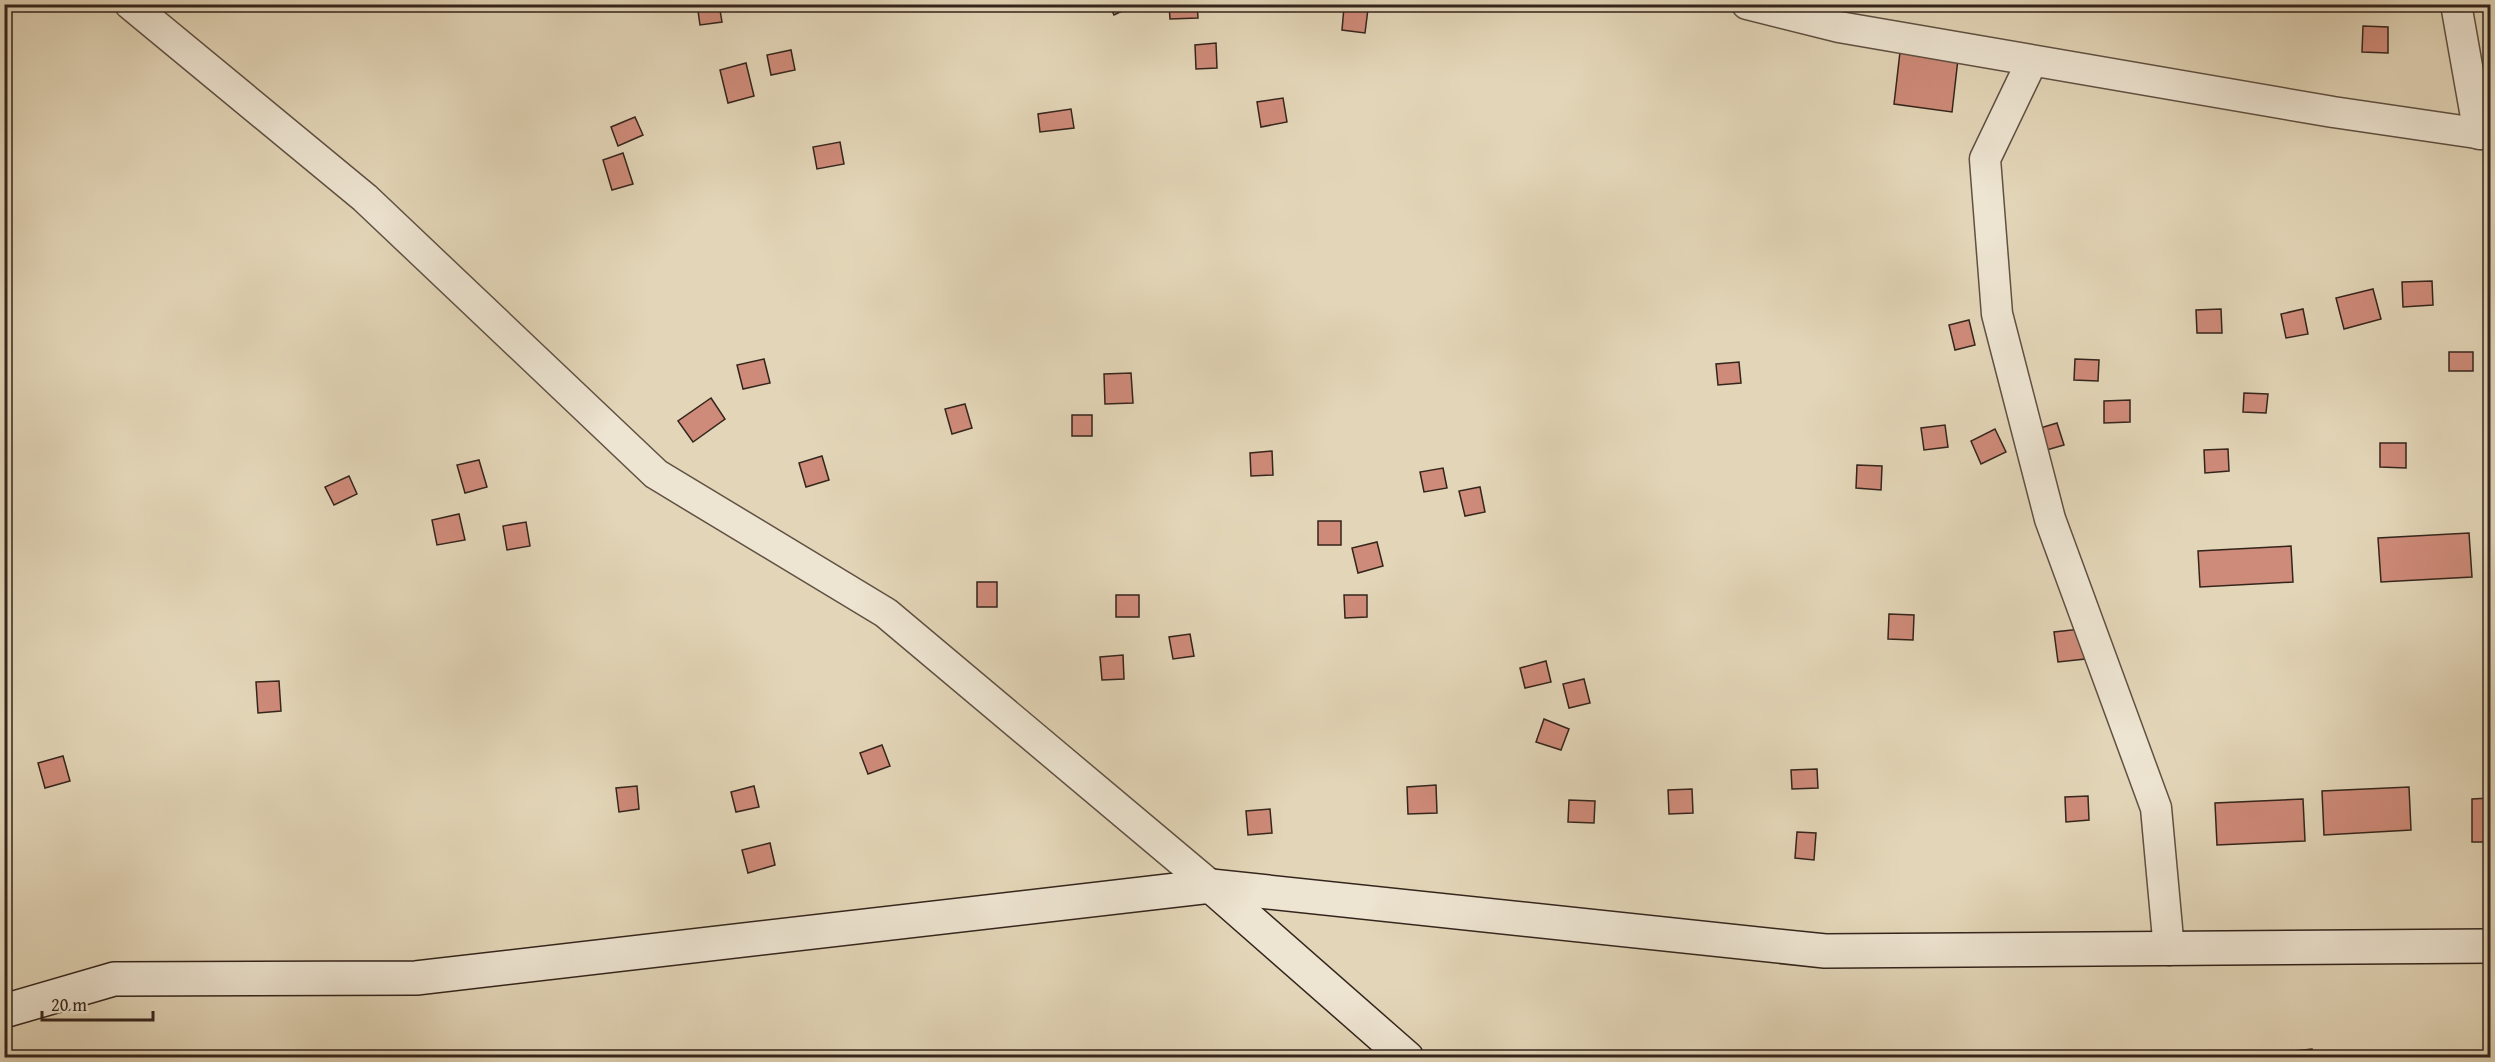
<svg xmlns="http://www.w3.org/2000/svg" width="2495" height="1062" viewBox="0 0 2495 1062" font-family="'Gentium Book Plus',serif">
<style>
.building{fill:#cf8b7a;stroke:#34251c;stroke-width:1.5}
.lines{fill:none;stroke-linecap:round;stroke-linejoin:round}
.street-casing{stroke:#605143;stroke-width:33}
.secondary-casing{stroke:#34251c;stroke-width:36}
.street{stroke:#ede4d1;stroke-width:30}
.secondary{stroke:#ede4d1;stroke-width:33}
</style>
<rect width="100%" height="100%" fill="#e3d6b8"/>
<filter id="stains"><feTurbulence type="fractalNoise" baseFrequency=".00333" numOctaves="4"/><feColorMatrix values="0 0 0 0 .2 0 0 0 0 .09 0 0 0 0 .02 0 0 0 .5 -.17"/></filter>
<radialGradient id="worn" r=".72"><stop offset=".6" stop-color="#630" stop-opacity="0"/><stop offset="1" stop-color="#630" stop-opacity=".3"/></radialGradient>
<g class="building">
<polygon points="697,4 719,4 722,22 700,25"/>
<polygon points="1109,4 1132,4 1133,6 1114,15"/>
<polygon points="1169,4 1197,4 1198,18 1170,19"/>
<polygon points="1344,7 1368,9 1365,33 1342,30"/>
<polygon points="2363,26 2388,27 2388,53 2362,52"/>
<polygon points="1216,43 1217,68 1196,69 1195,45"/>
<polygon points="791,50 795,70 771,75 767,55"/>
<polygon points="1900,52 1958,59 1952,112 1894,104"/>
<polygon points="746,63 754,96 728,103 720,70"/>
<polygon points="1283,98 1287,122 1261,127 1257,102"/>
<polygon points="1071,109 1074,128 1040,132 1038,114"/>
<polygon points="635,117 643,135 618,146 611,127"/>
<polygon points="840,142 844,164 817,169 813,147"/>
<polygon points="623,153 633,184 612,190 603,160"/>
<polygon points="2432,281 2433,305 2403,307 2402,282"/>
<polygon points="2373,289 2381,319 2344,329 2336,298"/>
<polygon points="2221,309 2222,333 2197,333 2196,310"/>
<polygon points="2303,309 2308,334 2286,338 2281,314"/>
<polygon points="1969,320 1975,345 1955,350 1949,325"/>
<rect x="2449" y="352" width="24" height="19"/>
<polygon points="764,359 770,383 743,389 737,365"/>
<polygon points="2075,359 2099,360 2098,381 2074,380"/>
<polygon points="1739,362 1741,383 1718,385 1716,364"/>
<polygon points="1131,373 1133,403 1105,404 1104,374"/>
<polygon points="2244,393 2268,394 2266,413 2243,412"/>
<polygon points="711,398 725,419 693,442 678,421"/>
<polygon points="2130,400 2130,422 2104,423 2104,401"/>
<polygon points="965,404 972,428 952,434 945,409"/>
<rect x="1072" y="415" width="20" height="21"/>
<polygon points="2057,423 2064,445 2043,451 2037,429"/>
<polygon points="1945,425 1948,447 1924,450 1921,428"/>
<polygon points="1995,429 2006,452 1981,464 1971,441"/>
<polygon points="2380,443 2406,443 2406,468 2380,467"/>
<polygon points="2228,449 2229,471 2205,473 2204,450"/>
<polygon points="1272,451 1273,475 1251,476 1250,453"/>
<polygon points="822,456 829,480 806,487 799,463"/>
<polygon points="479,460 487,487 465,493 457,465"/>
<polygon points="1857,465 1882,466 1881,490 1856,488"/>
<polygon points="1443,468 1447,488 1424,492 1420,472"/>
<polygon points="349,476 357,494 334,505 325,487"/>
<polygon points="1480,487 1485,512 1465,516 1459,491"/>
<polygon points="459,514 465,540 437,545 432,520"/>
<rect x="1318" y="521" width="23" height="24"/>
<polygon points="526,522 530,546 507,550 503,526"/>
<polygon points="2469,533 2472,577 2381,582 2378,538"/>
<polygon points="1377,542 1383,566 1358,573 1352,548"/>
<polygon points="2291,546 2293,582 2200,587 2198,551"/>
<rect x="977" y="582" width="20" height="25"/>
<rect x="1116" y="595" width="23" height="22"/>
<polygon points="1344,595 1367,595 1367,617 1345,618"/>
<polygon points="1889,614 1914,615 1913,640 1888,639"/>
<polygon points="2081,629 2085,659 2058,662 2054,632"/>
<polygon points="1190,634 1194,656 1173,659 1169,637"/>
<polygon points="1123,655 1124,679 1102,680 1100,657"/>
<polygon points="1546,661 1551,682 1525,688 1520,668"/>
<polygon points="1584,679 1590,703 1569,708 1563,684"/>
<polygon points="279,681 281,711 258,713 256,682"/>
<polygon points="1544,719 1569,729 1561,750 1536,742"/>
<polygon points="882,745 890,766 868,774 860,753"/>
<polygon points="63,756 70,781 45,788 38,763"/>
<polygon points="1817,769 1818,788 1792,789 1791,770"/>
<polygon points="1436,785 1437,813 1408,814 1407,787"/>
<polygon points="637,786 639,809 619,812 616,788"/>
<polygon points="754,786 759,807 736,812 731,792"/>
<polygon points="2409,787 2411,830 2324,835 2322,791"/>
<polygon points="1692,789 1693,813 1669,814 1668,790"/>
<polygon points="2088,796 2089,820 2066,822 2065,797"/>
<polygon points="2490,798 2490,842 2472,842 2472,799"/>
<polygon points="2303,799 2305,841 2217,845 2215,803"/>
<polygon points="1569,800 1595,801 1594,823 1568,822"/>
<polygon points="1270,809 1272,833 1248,835 1246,811"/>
<polygon points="1797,832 1816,833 1814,860 1795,858"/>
<polygon points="770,843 775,865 748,873 742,850"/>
<polygon points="2312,1049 2313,1058 2264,1058 2263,1054"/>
</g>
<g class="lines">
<defs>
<g id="street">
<polyline points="130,4 365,198 656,474 886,613 1211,886"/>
<polyline points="1747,4 1839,27 2333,112 2490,135"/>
<polyline points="2456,4 2479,134"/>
<polyline points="2032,61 1985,159 1997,314 2050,519 2156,808 2169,950"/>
</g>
<g id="secondary">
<polyline points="1211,886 1407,1058"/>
<polyline points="4,1011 114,979 416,978 1211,886 1825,951 2490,946"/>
</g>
</defs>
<use href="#street" class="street-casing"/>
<use href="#secondary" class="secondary-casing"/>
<use href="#street" class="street"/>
<use href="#secondary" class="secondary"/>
</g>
<rect width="2495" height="1062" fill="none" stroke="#e3d6b8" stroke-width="24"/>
<rect x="6" y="6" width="2483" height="1050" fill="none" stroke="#34251c" stroke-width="3"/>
<rect x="12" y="12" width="2471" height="1038" fill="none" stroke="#34251c" stroke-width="1.5"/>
<path d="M42 1011v9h111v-9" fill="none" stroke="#34251c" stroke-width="3"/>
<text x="51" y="1011" font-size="18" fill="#34251c" stroke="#ede4d1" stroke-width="4.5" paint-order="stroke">20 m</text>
<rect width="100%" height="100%" filter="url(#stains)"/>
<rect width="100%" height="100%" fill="url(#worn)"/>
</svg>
